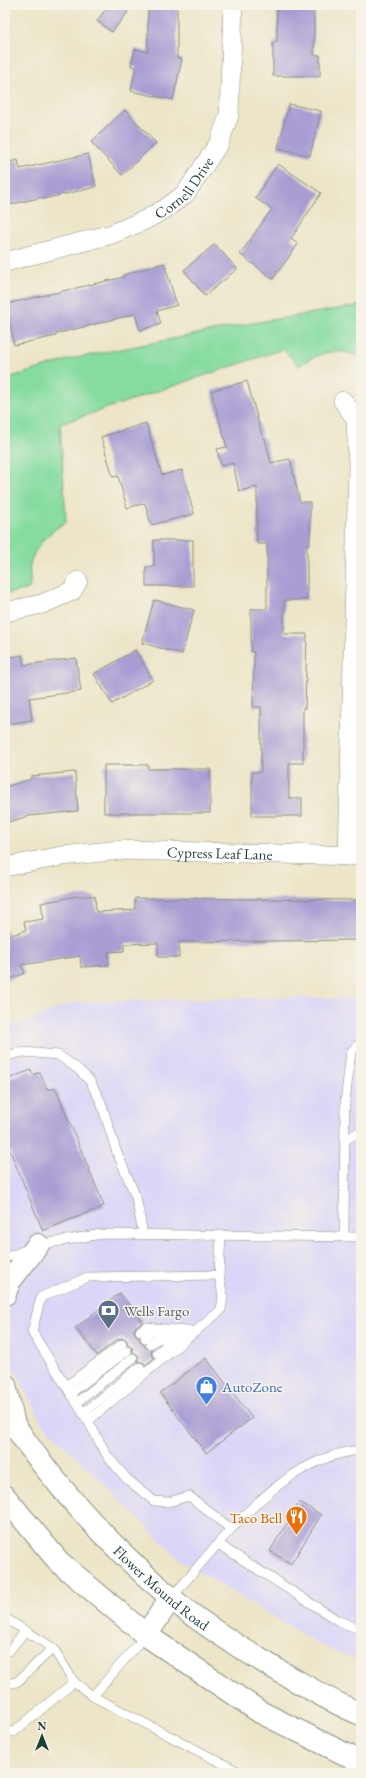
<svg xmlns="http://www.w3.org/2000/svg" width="366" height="1778" viewBox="0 0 366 1778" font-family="'EB Garamond',serif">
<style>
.built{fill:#dbd6f7}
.green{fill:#86dca0;stroke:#528c6a}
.building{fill:#a99dd3}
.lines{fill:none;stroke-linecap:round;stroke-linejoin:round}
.lane-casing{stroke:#86917e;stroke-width:10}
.street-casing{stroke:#86917e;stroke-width:20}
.secondary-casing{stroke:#86917e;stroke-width:24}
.lane{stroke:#fff;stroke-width:9}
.street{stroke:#fff;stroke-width:19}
.secondary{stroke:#fff;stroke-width:22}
.labels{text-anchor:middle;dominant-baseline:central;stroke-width:3;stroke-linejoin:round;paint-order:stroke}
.street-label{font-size:15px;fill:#1f3d34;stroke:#f7f3e8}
.service-label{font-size:15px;fill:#4e5e75;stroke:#f7f3e8;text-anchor:start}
.shop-label{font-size:15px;fill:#366cbe;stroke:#f7f3e8;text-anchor:start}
.food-label{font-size:15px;fill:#c56008;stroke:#f7f3e8;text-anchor:end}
</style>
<rect width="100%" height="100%" fill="#f7f3e8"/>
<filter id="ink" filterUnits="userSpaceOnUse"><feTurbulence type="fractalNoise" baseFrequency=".025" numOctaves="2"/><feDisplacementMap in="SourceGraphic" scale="8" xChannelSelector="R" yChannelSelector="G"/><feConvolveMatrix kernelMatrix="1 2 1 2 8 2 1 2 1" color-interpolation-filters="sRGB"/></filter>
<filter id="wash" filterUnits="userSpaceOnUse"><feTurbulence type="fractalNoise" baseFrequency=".012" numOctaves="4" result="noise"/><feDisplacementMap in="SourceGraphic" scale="16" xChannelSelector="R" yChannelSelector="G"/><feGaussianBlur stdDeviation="0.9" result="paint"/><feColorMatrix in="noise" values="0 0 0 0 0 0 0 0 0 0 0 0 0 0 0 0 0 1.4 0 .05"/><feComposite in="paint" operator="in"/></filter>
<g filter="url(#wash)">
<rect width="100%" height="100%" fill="#ece5c7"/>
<polygon class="built" points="293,997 361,999 361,1661 324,1647 181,1561 42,1423 5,1351 5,1029 75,1002"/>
<path class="green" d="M 361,305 L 361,357 C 336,347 321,351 299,366 L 283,349 L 60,424 L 66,522 C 50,531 35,545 30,564 C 28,570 32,579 29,589 L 5,594 L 5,379 L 71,359 L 253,323 Z"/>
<g id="blocks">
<g class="building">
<polygon points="109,5 120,5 128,12 112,32 97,21"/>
<polygon points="148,5 177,5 177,58 182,59 173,100 131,91 136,67 131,66 135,49 148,52"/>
<polygon points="277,5 314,5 314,55 320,55 320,76 273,76 273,42 277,42"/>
<polygon points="289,104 321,111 310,156 278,148"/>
<polygon points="125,110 156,143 122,175 91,142"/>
<polygon points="88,154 96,187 43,199 43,197 5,206 5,163 18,160 20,169"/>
<polygon points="278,164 321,193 291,239 298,244 273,279 240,254 272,209 255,198"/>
<polygon points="215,244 237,269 205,296 184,270"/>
<polygon points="164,263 177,305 157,311 161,324 140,330 135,314 55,334 56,336 14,345 6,304 124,277 123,275"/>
<polygon points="247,381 263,439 265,438 271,463 290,459 300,502 310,502 310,544 307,544 307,600 284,600 284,634 307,634 305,708 303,708 303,763 289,763 289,798 302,798 302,816 252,816 252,772 261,772 261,707 253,707 254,652 251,652 251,609 267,609 267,544 257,544 257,487 239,491 233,463 221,466 217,449 227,447 211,391"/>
<polygon points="146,423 162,475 182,470 194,514 151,525 145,503 127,508 118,476 113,477 101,437"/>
<polygon points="154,540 193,540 193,586 146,586 146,567 154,567"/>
<polygon points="154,600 194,610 182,654 142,643"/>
<polygon points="135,650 153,680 112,704 94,674"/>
<polygon points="22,655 24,665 76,658 81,691 29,698 32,720 5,724 5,658"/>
<polygon points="104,765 148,765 148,769 210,769 210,813 104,813"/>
<polygon points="75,772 78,811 29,816 5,823 5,787 31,779 31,776"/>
<polygon points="77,896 95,896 96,912 135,910 135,898 361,900 361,940 179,942 179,957 158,957 158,943 124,944 124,951 108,952 109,965 81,967 80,956 21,965 25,973 5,981 5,927 9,936 26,930 24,922 44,919 41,903"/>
<polygon points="31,1070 33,1075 40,1072 47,1089 56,1089 104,1206 43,1231 5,1139 5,1080"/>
<polygon points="120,1293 143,1322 136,1326 134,1331 145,1347 152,1349 151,1354 154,1358 146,1365 142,1362 138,1362 138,1355 133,1352 132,1348 128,1345 127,1341 124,1338 118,1339 97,1355 75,1328"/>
<polygon points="206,1358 252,1418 206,1453 160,1393"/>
<polygon points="300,1502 321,1515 291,1564 270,1551"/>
</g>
</g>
</g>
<g filter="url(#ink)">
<use href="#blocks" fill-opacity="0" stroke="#86917e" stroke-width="1"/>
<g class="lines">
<defs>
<g id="lane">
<polyline points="5,1056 23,1052 58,1055 78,1069 90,1081 101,1102 116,1150 136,1197 143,1234"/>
<polyline points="345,1140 361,1131"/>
<polyline points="221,1235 219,1275 88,1277 41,1297 32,1332 88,1421 108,1457 127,1479 154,1501 168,1502 189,1496 231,1529"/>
<polyline points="344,1237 345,1102 351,1052 361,1042"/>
<polyline points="5,1258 38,1245 101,1234 361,1237"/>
<polyline points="140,1331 146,1327 195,1332"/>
<polyline points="145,1338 151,1332 162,1333"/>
<polyline points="150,1344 158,1339 191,1335"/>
<polyline points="157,1353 168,1344 178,1342"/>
<polyline points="66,1386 122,1344"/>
<polyline points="71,1393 127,1351"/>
<polyline points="77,1402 133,1358"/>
<polyline points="83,1413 140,1367"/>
<polyline points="88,1421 221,1310 223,1297 219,1275"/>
<polyline points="218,1544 337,1620 361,1630"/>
<path d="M 171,1598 C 221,1542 280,1457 361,1450"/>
<polyline points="5,1618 53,1648 74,1682 94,1697 241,1773"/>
<polyline points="5,1651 9,1651 25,1631"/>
<polyline points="5,1684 17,1682 53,1648"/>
<polyline points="93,1696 146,1635"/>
<polyline points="5,1731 14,1732 74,1682"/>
</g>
<g id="street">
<path id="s1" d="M 5,262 L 112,234 L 145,220 L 165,209 L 186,193 L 219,143 L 229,115 L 233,5"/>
<polyline points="343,401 356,419 358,465 348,856"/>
<polyline points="5,612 42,604 72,591 78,581"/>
<path id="s2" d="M 5,867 L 62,856 L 121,850 L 360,856"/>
</g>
<g id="secondary">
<polyline points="5,1294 9,1282 38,1245"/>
<polyline points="5,1385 14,1425"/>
<path id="s3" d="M 5,1411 C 50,1481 108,1544 171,1598 C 204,1626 243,1650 281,1672 C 307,1687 333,1703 361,1714"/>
<polyline points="5,1497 59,1562 146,1635 260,1712 361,1762"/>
<polyline points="146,1635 171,1598"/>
</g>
</defs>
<use href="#lane" class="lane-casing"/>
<use href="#street" class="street-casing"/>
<use href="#secondary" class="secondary-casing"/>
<use href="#lane" class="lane"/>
<use href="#street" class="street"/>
<use href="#secondary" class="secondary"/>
</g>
</g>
<defs>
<symbol id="bank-pin" viewBox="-11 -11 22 30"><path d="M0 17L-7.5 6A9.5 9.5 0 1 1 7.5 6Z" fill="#5c6f8a" stroke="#f7f3e8"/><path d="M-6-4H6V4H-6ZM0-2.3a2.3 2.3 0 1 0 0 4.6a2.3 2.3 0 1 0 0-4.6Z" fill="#fff"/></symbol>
<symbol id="shop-pin" viewBox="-11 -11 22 30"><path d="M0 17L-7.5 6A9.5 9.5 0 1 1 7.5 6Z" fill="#3f7fe0" stroke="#f7f3e8"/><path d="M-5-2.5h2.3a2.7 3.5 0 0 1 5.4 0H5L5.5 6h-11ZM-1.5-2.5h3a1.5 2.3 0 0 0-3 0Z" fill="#fff"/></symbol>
<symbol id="restaurant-pin" viewBox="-11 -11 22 30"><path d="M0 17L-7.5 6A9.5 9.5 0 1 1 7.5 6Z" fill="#e8710a" stroke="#f7f3e8"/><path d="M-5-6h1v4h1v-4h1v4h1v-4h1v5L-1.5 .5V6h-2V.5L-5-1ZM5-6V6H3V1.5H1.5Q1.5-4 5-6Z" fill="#fff"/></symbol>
</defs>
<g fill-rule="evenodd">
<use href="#bank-pin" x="96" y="1298" width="25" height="34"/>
<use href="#shop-pin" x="194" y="1374" width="25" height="34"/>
<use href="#restaurant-pin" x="284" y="1504" width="25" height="34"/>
</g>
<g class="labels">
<g class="street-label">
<text stroke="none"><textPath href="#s1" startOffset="198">Cornell Drive</textPath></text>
<text stroke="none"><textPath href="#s2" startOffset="216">Cypress Leaf Lane</textPath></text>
<text stroke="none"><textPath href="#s3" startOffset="237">Flower Mound Road</textPath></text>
</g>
<g class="service-label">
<text x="124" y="1310">Wells Fargo</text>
</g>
<g class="shop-label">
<text x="222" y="1386">AutoZone</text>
</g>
<g class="food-label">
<text x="282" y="1517">Taco Bell</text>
</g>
</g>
<rect width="366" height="1778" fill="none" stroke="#f7f3e8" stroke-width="20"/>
<g transform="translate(42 1736)" stroke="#f7f3e8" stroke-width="3" paint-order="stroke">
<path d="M0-3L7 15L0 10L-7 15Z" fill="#1f3d34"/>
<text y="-6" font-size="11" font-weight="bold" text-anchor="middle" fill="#1f3d34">N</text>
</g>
</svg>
